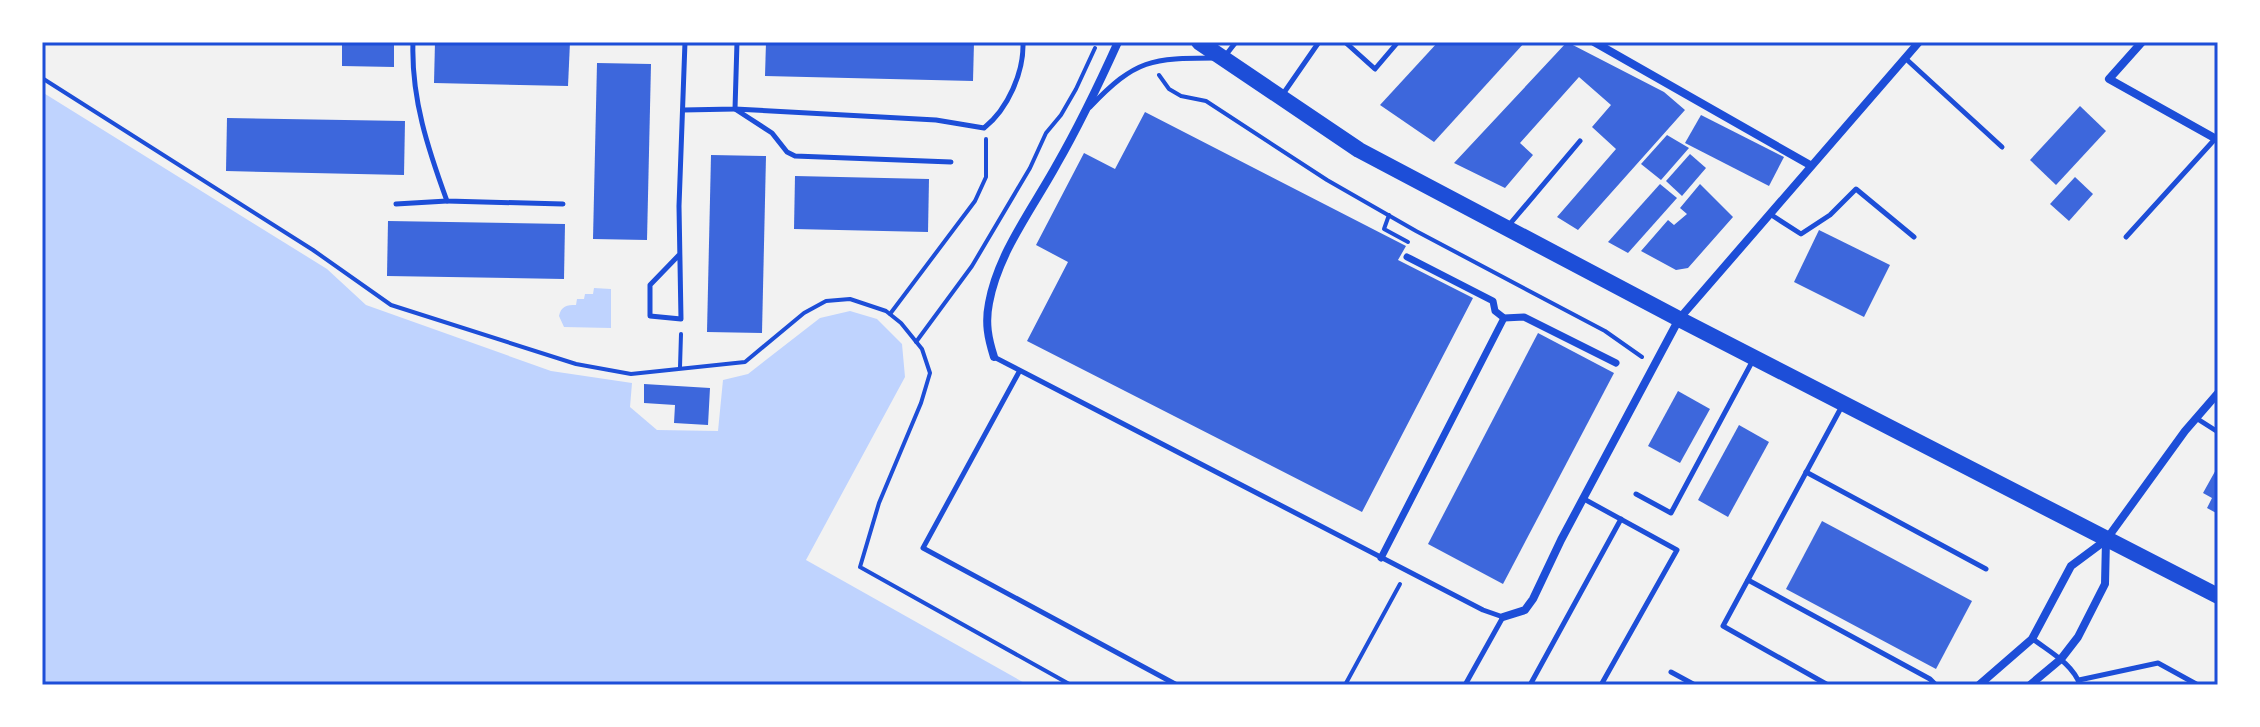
<svg xmlns="http://www.w3.org/2000/svg" width="2260" height="727" viewBox="0 0 2260 727" font-family="'Zilla Slab',serif">
<style>
.water{fill:#bfd3fe}
.building{fill:#3d67dc}
.lines{fill:none;stroke-linecap:round;stroke-linejoin:round}
.path{stroke:#1d4ed8;stroke-width:4}
.service{stroke:#1d4ed8;stroke-width:5}
.pedestrian{stroke:#1d4ed8;stroke-width:7}
.minor{stroke:#1d4ed8;stroke-width:8}
.primary{stroke:#1d4ed8;stroke-width:16}
.neatline{fill:none;stroke:#1d4ed8;stroke-width:3}
</style>
<rect width="100%" height="100%" fill="#f2f2f2"/>
<g class="water">
<polygon points="42,92 327,269 366,305 551,371 632,383 630,407 657,430 718,431 723,380 748,374 820,318 850,311 877,319 902,344 905,377 806,560 1028,685 42,685"/>
<path d="M 594,288 L 611,289 L 611,328 L 564,327 L 559,316 C 561,306 567,305 576,305 L 577,299 L 584,299 L 585,294 L 593,294 Z"/>
</g>
<g class="building">
<polygon points="342,42 394,42 394,67 342,66"/>
<polygon points="435,42 570,42 568,86 434,83"/>
<polygon points="766,42 974,42 973,81 765,76"/>
<polygon points="1438,42 1525,42 1434,142 1380,105"/>
<polygon points="1567,42 1664,92 1685,110 1578,230 1557,217 1616,149 1592,127 1611,105 1579,77 1520,143 1533,155 1505,188 1454,163"/>
<polygon points="597,63 651,64 647,240 593,239"/>
<polygon points="2080,106 2106,131 2056,185 2030,160"/>
<polygon points="1145,112 1406,246 1398,260 1473,298 1362,512 1027,341 1068,262 1036,245 1084,153 1115,169"/>
<polygon points="1701,115 1784,157 1769,186 1685,143"/>
<polygon points="227,118 405,121 404,175 226,171"/>
<polygon points="1667,135 1689,148 1661,180 1641,164"/>
<polygon points="1690,154 1706,168 1682,196 1666,181"/>
<polygon points="711,155 766,156 762,333 707,332"/>
<polygon points="795,176 929,179 928,232 794,229"/>
<polygon points="2075,177 2093,194 2069,221 2050,204"/>
<polygon points="1660,184 1677,198 1628,253 1608,242"/>
<polygon points="1700,184 1733,217 1688,268 1676,270 1641,251 1668,220 1674,225 1687,214 1680,208"/>
<polygon points="388,221 565,224 564,279 387,276"/>
<polygon points="1819,230 1890,265 1864,317 1794,282"/>
<polygon points="1538,333 1614,373 1503,584 1428,544"/>
<polygon points="644,384 710,388 708,425 674,423 675,405 644,403"/>
<polygon points="1678,391 1710,409 1680,463 1648,446"/>
<polygon points="1739,425 1769,442 1728,517 1698,500"/>
<polygon points="2218,466 2218,514 2207,508 2212,498 2203,493"/>
<polygon points="1822,521 1972,601 1936,669 1786,589"/>
</g>
<g class="lines">
<g class="path">
<polyline points="1159,75 1169,89 1181,96 1206,101 1327,180 1416,231 1605,331 1642,357"/>
<polyline points="42,78 313,250 391,305 576,364 631,374 745,362 804,313 826,301 850,299 886,311 901,323 922,349 930,373 921,403 879,503 860,567 1071,685"/>
<polyline points="1389,215 1384,229 1408,242"/>
<polyline points="890,314 975,201 986,177 986,139"/>
<polyline points="916,342 972,266 1030,168 1046,133 1061,115 1076,89 1095,48"/>
<polyline points="680,367 681,334"/>
<polyline points="1345,685 1400,584"/>
</g>
<g class="service">
<path d="M 413,42 C 411,98 428,149 447,201 L 563,204"/>
<polyline points="1345,42 1375,69 1398,42"/>
<polyline points="1225,56 1236,42"/>
<polyline points="1905,58 2002,147"/>
<polyline points="1283,94 1319,42"/>
<path d="M 1090,107 C 1136,59 1151,58 1216,58"/>
<polyline points="683,110 735,109 737,42"/>
<path d="M 951,162 L 795,156 L 787,152 L 772,133 L 735,109 L 936,120 L 984,128 C 1008,109 1024,72 1023,42"/>
<polyline points="396,204 447,201"/>
<polyline points="1770,214 1801,234 1830,215 1856,189 1914,237"/>
<polyline points="1509,225 1580,141"/>
<polyline points="2126,237 2215,139"/>
<polyline points="679,255 650,285 650,316 681,319 679,206 685,42"/>
<polyline points="994,357 1483,610 1503,617 1465,685"/>
<polyline points="1019,372 923,548 1177,685"/>
<polyline points="2196,418 2218,432"/>
<polyline points="1806,472 1986,569"/>
<polyline points="1636,494 1671,513 1752,362"/>
<polyline points="1584,499 1677,550 1601,685"/>
<polyline points="1748,580 1930,679 1936,685"/>
<path d="M 2033,639 C 2050,652 2073,664 2080,685"/>
<polyline points="1671,672 1695,685"/>
<polyline points="2079,680 2158,663 2198,685"/>
<polyline points="1530,685 1621,519"/>
<polyline points="1828,685 1723,626 1842,406"/>
</g>
<g class="pedestrian">
<polyline points="1407,257 1493,301 1495,311 1504,318 1524,317 1616,363"/>
<polyline points="1381,558 1504,318"/>
</g>
<g class="minor">
<polyline points="1594,42 1810,165"/>
<polyline points="2142,42 2109,79 2218,140"/>
<path d="M 994,357 C 988,338 985,323 989,303 C 998,253 1033,208 1057,164 C 1080,124 1099,84 1118,42"/>
<polyline points="1503,617 1525,610 1533,599 1561,540 1679,319 1919,42"/>
<polyline points="1979,685 2032,639 2071,566 2106,540 2185,431 2218,393"/>
<polyline points="2030,685 2061,659 2078,637 2105,584 2106,540"/>
</g>
<polyline class="primary" points="1199,42 1359,150 1679,319 2218,596"/>
</g>
<rect width="2260" height="727" fill="none" stroke="#ffffff" stroke-width="88"/>
<rect x="44" y="44" width="2172" height="639" class="neatline"/>
</svg>
